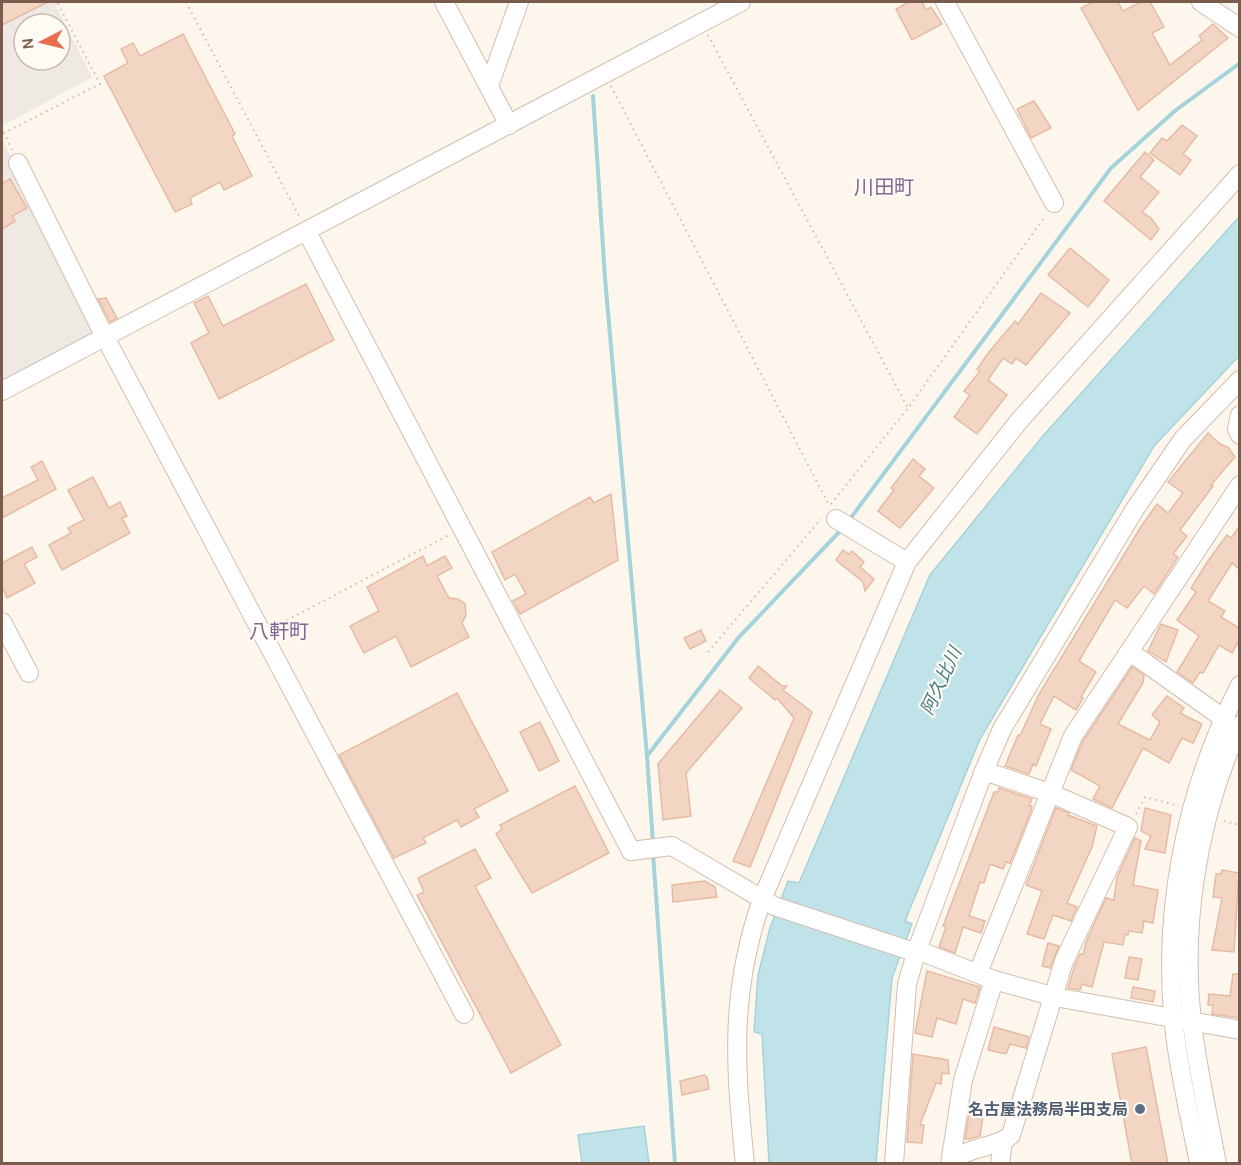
<svg xmlns="http://www.w3.org/2000/svg" width="1241" height="1165" viewBox="0 0 1241 1165" font-family="Karla,'Noto Sans JP',sans-serif">
<style>
.industrial{fill:#efe9e4;fill-rule:evenodd}
.water{fill:#bfe3e8;stroke:#a5d3da;stroke-width:1.5}
.lines{fill:none;stroke-linecap:round;stroke-linejoin:round}
.stream{stroke:#a5d3da;stroke-width:4}
.building{fill:#f3d5c3;stroke:#e6bba3;stroke-width:1.5}
.minor-casing{stroke:#d1beb0;stroke-width:20}
.path{stroke:#d9b8a5;stroke-width:2;stroke-dasharray:1.5 4.5;stroke-linecap:butt}
.minor{stroke:#fff;stroke-width:18}
.service-dot{fill:#5c6f8a;stroke:#fffaf3;stroke-width:2}
.labels{text-anchor:middle;dominant-baseline:central;stroke-width:4.5;stroke-linejoin:round;paint-order:stroke}
.service-label{font-size:16px;font-weight:bold;fill:#4e5e75;stroke:#fffaf3;text-anchor:end}
.water-label{font-size:18px;font-style:italic;fill:#437c86;stroke:#fffaf3}
.quarter-label{font-size:20px;fill:#846695;stroke:#fffaf3}
</style>
<rect width="100%" height="100%" fill="#fdf6ec"/>
<g class="industrial">
<path d="M 2,2 L 54,2 L 92,77 L 2,126 ZM 24,24 L 60,24 L 60,60 L 24,60 Z"/>
<polygon points="2,139 106,345 2,399"/>
</g>
<g class="water">
<polygon points="1239,217 1239,356 1154,446 980,739 905,921 912,924 892,978 876,1163 769,1163 762,1034 754,1032 758,975 770,928 788,881 799,883 930,575 1042,437"/>
<polygon points="644,1126 649,1163 582,1163 578,1135"/>
</g>
<g class="lines">
<g class="stream">
<polyline points="593,96 605,278 647,756"/>
<polyline points="850,519 1111,168 1176,110 1240,63"/>
<polyline points="653,843 647,756 739,637 841,530"/>
<polyline points="653,853 675,1164"/>
</g>
</g>
<g class="building">
<polygon points="2,2 48,2 2,25"/>
<polygon points="909,2 922,2 926,10 931,7 942,24 912,40 896,9"/>
<polygon points="1093,2 1118,2 1123,11 1141,2 1150,2 1164,27 1152,33 1170,65 1202,40 1199,36 1213,24 1228,38 1138,110 1081,8"/>
<polygon points="183,34 235,134 232,136 252,176 224,190 220,182 190,198 192,204 175,212 104,76 128,63 121,49 133,43 140,56"/>
<polygon points="1034,101 1051,128 1031,138 1017,109"/>
<polygon points="1182,125 1197,136 1183,154 1191,160 1180,175 1150,153 1162,138 1167,141"/>
<polygon points="1145,152 1154,160 1140,177 1159,192 1142,212 1151,218 1159,229 1151,240 1104,201"/>
<polygon points="10,179 27,208 12,216 15,221 2,229 2,184"/>
<polygon points="1070,248 1109,280 1088,307 1048,275"/>
<polygon points="306,284 334,340 219,399 191,343 209,333 194,303 208,296 223,326"/>
<polygon points="1041,293 1070,313 1026,365 1016,358 1012,364 1003,358 988,380 1007,395 977,434 954,417 970,395 964,391 980,371 977,369 989,352 1015,321 1018,324"/>
<polygon points="106,298 117,318 110,322 98,299"/>
<polygon points="1208,433 1220,444 1228,447 1235,457 1211,485 1213,486 1180,530 1187,536 1173,554 1178,557 1154,594 1144,586 1127,608 1115,600 1079,661 1096,672 1081,697 1083,698 1076,710 1054,696 1040,724 1051,729 1036,766 1033,764 1029,774 1005,766 1018,735 1020,736 1039,694 1142,525 1157,504 1168,513 1183,493 1168,482"/>
<polygon points="913,459 925,469 919,476 934,488 900,528 878,511 894,490 891,488"/>
<polygon points="42,461 56,489 2,518 2,498 38,480 31,467"/>
<polygon points="93,477 109,508 120,502 127,516 122,518 130,533 62,570 49,545 71,533 68,528 84,520 68,490"/>
<polygon points="611,494 618,560 520,614 513,601 526,594 515,574 505,580 492,552 590,497 594,503"/>
<polygon points="1239,527 1239,569 1232,563 1208,601 1225,611 1221,617 1239,628 1239,640 1232,653 1219,645 1203,673 1200,672 1193,683 1177,672 1199,636 1177,620 1196,592 1191,588 1208,561 1227,535 1231,538"/>
<polygon points="32,547 37,557 24,564 35,583 7,598 2,586 2,563"/>
<polygon points="843,550 849,554 852,551 864,562 860,567 874,579 865,591 863,582 836,560"/>
<polygon points="423,556 427,566 445,556 452,568 437,576 449,598 458,599 465,604 466,615 462,623 469,637 411,667 396,636 364,653 350,626 379,611 367,587"/>
<polygon points="1161,624 1178,630 1166,662 1148,651"/>
<polygon points="701,630 706,641 690,649 684,638"/>
<polygon points="758,666 782,686 787,686 783,690 812,712 750,867 733,861 794,718 777,698 775,700 749,678"/>
<polygon points="1132,667 1144,675 1143,683 1118,724 1150,740 1160,722 1152,715 1167,696 1184,708 1180,713 1202,724 1193,743 1182,738 1169,763 1143,748 1112,808 1093,799 1100,786 1071,770 1083,741"/>
<polygon points="720,690 742,708 686,773 691,816 663,820 658,764"/>
<polygon points="457,693 508,791 474,809 479,817 461,827 457,820 423,838 426,843 394,858 339,755"/>
<polygon points="540,722 559,761 539,771 520,732"/>
<polygon points="575,786 609,853 532,893 496,834 502,829 500,825"/>
<polygon points="999,788 1032,799 1029,806 1032,806 1031,811 1010,863 1006,862 1003,869 990,864 984,883 980,882 969,916 985,921 981,933 963,927 955,953 939,947 946,927 943,926 994,792 998,792"/>
<polygon points="1056,808 1069,813 1068,815 1097,826 1092,847 1067,903 1077,907 1071,921 1053,915 1044,939 1027,934 1042,891 1026,885"/>
<polygon points="1145,808 1171,815 1165,853 1145,849 1151,836 1141,831"/>
<polygon points="1135,838 1141,841 1133,885 1158,890 1153,923 1144,921 1142,933 1129,931 1128,935 1125,934 1123,945 1104,942 1092,987 1082,984 1080,990 1068,988 1075,965 1080,954 1083,955 1086,942 1106,898 1114,900 1117,877"/>
<polygon points="475,849 491,878 475,886 561,1045 511,1073 417,895 424,892 418,878"/>
<polygon points="1222,870 1239,873 1234,952 1212,950 1222,898 1213,897 1216,874 1221,874"/>
<polygon points="705,881 715,887 717,897 673,902 672,885"/>
<polygon points="1048,943 1059,946 1050,968 1042,966"/>
<polygon points="1129,957 1142,959 1138,980 1125,978"/>
<polygon points="927,971 980,987 975,1003 963,999 956,1024 937,1018 932,1037 915,1033"/>
<polygon points="1233,974 1239,974 1239,1018 1212,1014 1213,1005 1208,1005 1209,994 1230,996"/>
<polygon points="1133,987 1155,991 1153,1002 1131,998"/>
<polygon points="994,1027 1029,1037 1026,1048 1010,1044 1006,1054 988,1050"/>
<polygon points="1146,1047 1168,1164 1132,1164 1112,1054"/>
<polygon points="913,1054 948,1060 949,1074 942,1073 941,1084 936,1083 920,1125 924,1125 922,1143 907,1142"/>
<polygon points="704,1075 707,1077 709,1089 682,1095 680,1081"/>
<polygon points="969,1114 983,1117 980,1136 969,1139 965,1139"/>
</g>
<g class="lines">
<defs>
<g id="minor">
<polyline points="444,2 509,125"/>
<polyline points="945,2 1054,203"/>
<polyline points="1201,2 1240,28"/>
<polyline points="489,86 519,2"/>
<polyline points="18,163 105,337 464,1014"/>
<polyline points="307,232 631,851 672,846 774,906 908,950 917,950 994,980 1055,997 1240,1030"/>
<polyline points="2,391 741,2"/>
<polyline points="1240,415 1237,429 1240,435"/>
<polyline points="836,519 907,562"/>
<polyline points="2,622 29,673"/>
<polyline points="1130,652 1223,718"/>
<polyline points="978,973 1073,736 1240,485"/>
<path d="M 745,1164 C 735,1067 729,990 763,897 L 907,562 L 1019,421 L 1240,174"/>
<polyline points="894,1164 907,984 917,950 984,771 1002,729 1135,509 1183,439 1240,380"/>
<polyline points="950,1164 963,1080 994,980"/>
<path d="M 952,1164 C 967,1144 994,1150 1011,1135 L 1064,961 L 1128,827 L 1050,793 L 984,771"/>
<polyline points="1000,1164 1003,1142"/>
<path d="M 1199,1164 C 1191,1121 1180,1077 1175,1034 C 1161,914 1185,792 1240,685"/>
<path d="M 1217,1164 C 1209,1122 1200,1080 1194,1038 C 1179,933 1196,821 1240,725"/>
</g>
</defs>
<use href="#minor" class="minor-casing"/>
<g class="path">
<polyline points="186,2 299,216"/>
<polyline points="708,35 908,408"/>
<polyline points="611,86 829,505"/>
<polyline points="12,150 4,133 100,84 57,2"/>
<polyline points="831,504 908,408 1046,215"/>
<polyline points="276,626 449,535"/>
<polyline points="708,652 821,519"/>
<polyline points="1136,814 1145,797 1179,806"/>
<polyline points="1224,821 1240,825"/>
</g>
<use href="#minor" class="minor"/>
</g>
<circle class="service-dot" cx="1140" cy="1109" r="6"/>
<g class="labels">
<g class="service-label">
<text x="1128" y="1109">名古屋法務局半田支局</text>
</g>
<g class="water-label">
<text transform="translate(941 681) rotate(-65)">阿久比川</text>
</g>
<g class="quarter-label">
<text x="884" y="187">川田町</text>
<text x="279" y="631">八軒町</text>
</g>
</g>
<rect width="1241" height="1165" fill="none" stroke="#7a5c4d" stroke-width="6"/>
<g transform="translate(42 42) rotate(263)"><circle r="28" fill="#fffaf3" stroke="#cabbb1" stroke-width="1.5"/>
<path d="M0-4.5L10 22L0 15L-10 22Z" fill="#e76f51"/>
<text y="-9" font-size="16" font-weight="bold" text-anchor="middle" fill="#7a5c4d">N</text>
</g>
</svg>
